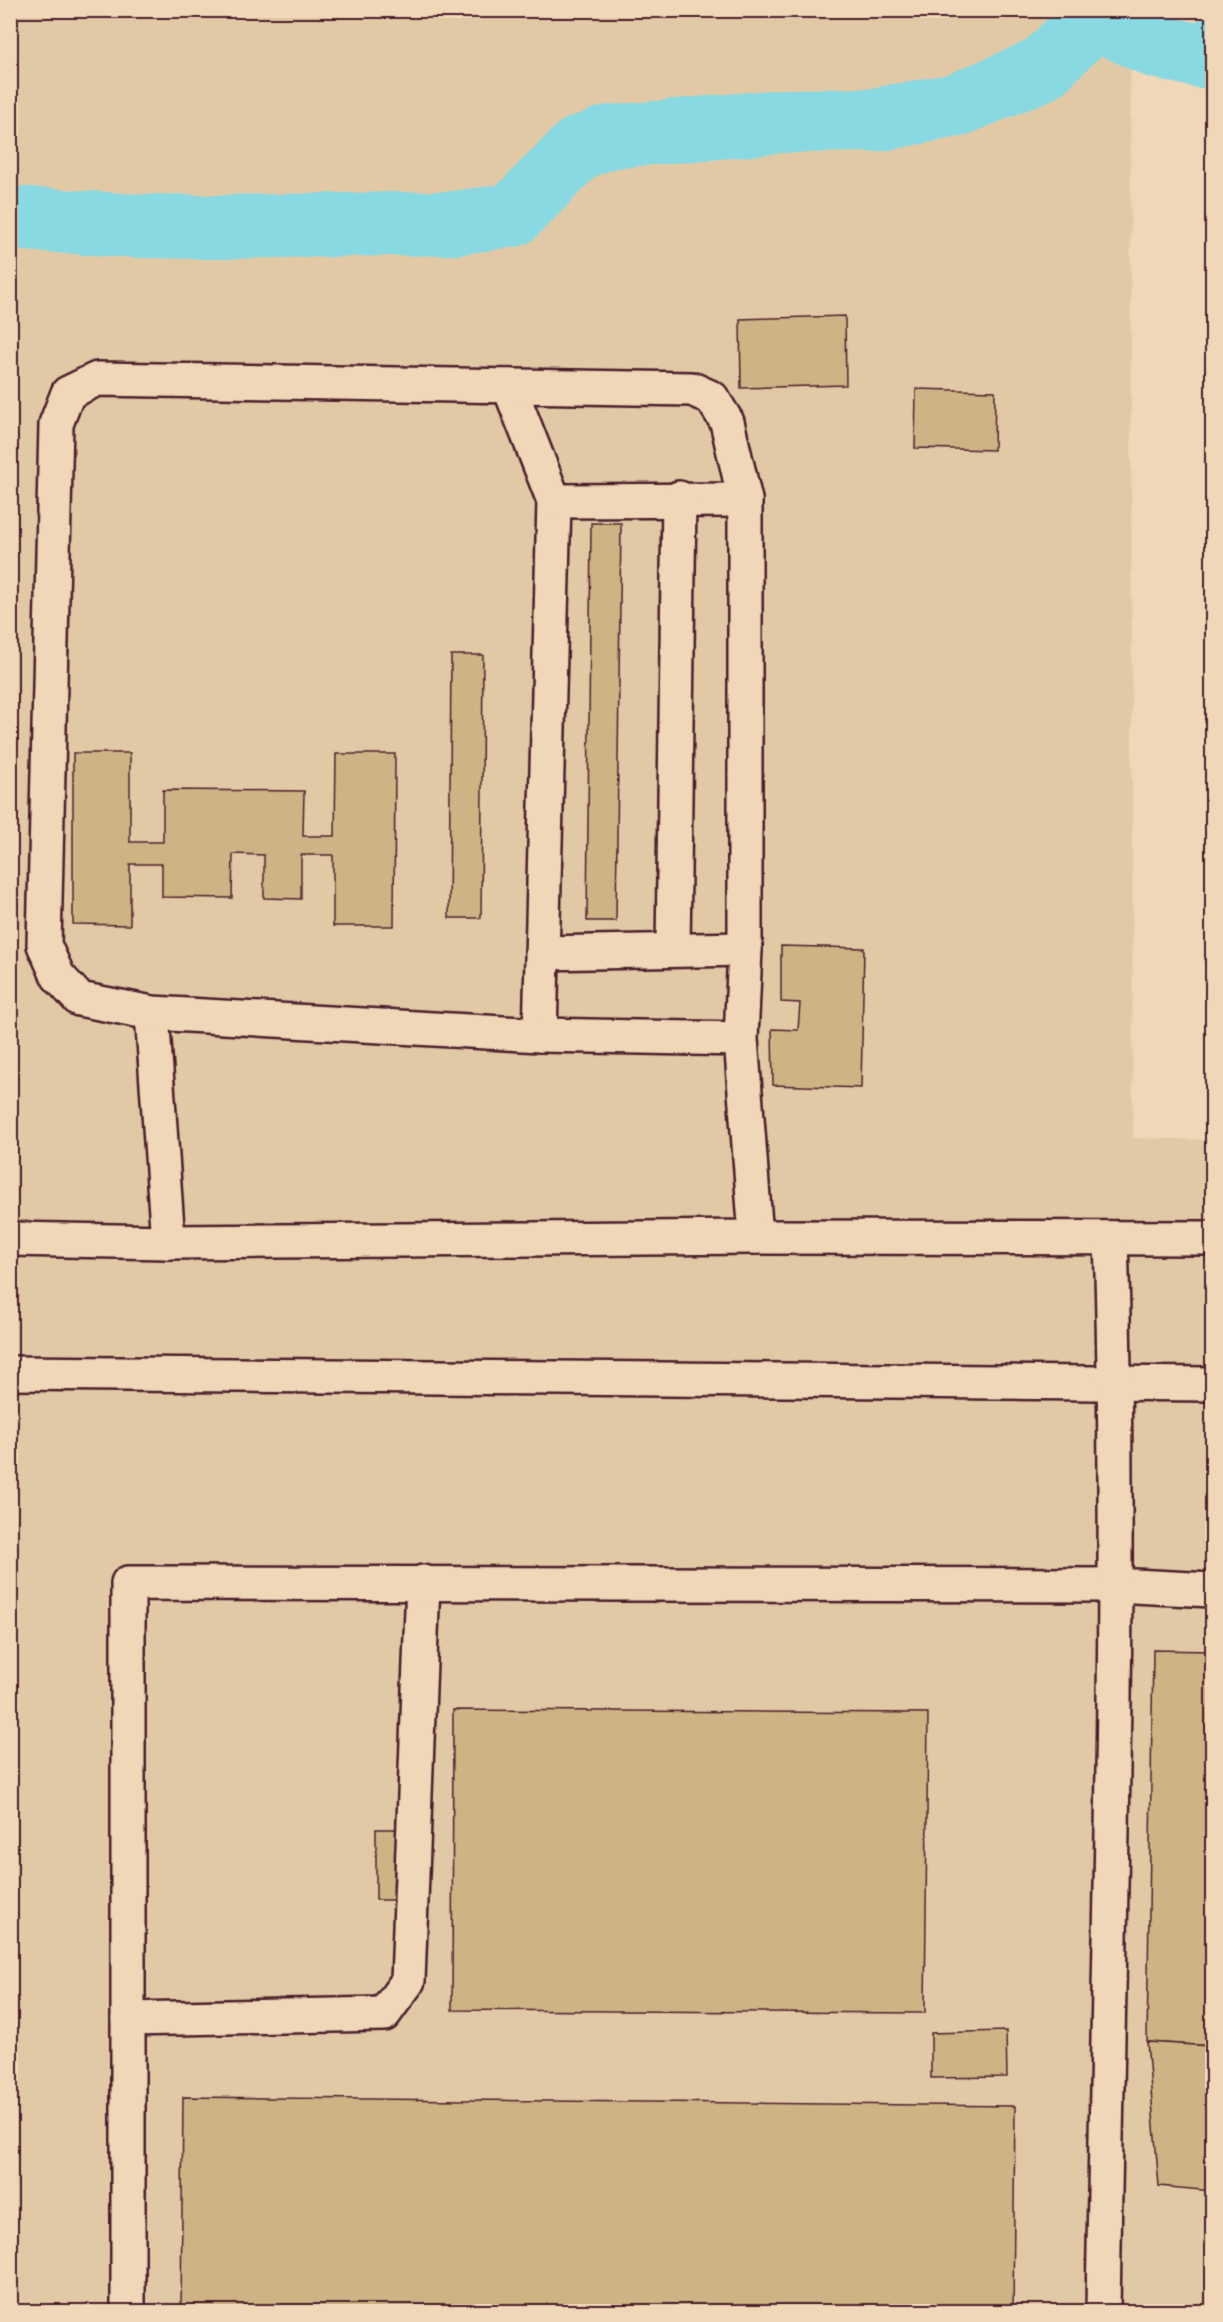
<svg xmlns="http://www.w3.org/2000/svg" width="1223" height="2322" viewBox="0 0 1223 2322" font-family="Mali,sans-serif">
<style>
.built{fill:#e2c9a6}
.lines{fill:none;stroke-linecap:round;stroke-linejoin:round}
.river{stroke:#88d9e1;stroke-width:64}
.building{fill:#ceb484;stroke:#4a1f2b;stroke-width:1.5}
.minor-casing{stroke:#4a1f2b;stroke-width:38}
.minor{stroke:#efd7b7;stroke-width:33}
</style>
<rect width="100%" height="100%" fill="#efd7b7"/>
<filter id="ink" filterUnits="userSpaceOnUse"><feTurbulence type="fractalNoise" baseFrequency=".0167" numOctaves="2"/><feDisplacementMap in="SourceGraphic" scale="12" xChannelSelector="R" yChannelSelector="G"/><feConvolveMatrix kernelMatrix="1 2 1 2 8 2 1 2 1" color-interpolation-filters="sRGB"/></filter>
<g filter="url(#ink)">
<polygon class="built" points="11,11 1130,11 1133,1138 1212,1140 1212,2311 11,2312"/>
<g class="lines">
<g class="river">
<polyline points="1095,10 1095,17 1155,46 1200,56 1212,49"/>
<polyline points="10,218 137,226 223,227 454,223 513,215 579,148 609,137 784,121 875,120 957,105 1042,69 1095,17"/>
</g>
</g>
<g class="building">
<polygon points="845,316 846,385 741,388 740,319"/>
<polygon points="916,389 995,391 994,450 915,448"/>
<polygon points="591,523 621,523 616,921 587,921"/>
<polygon points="451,655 483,655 481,918 449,918"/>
<polygon points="73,753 130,753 130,842 163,842 163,790 304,791 303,836 335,836 336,754 395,754 394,926 333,926 333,855 301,855 301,899 264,898 264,855 233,854 232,898 162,897 162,864 130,864 130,925 73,924"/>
<polygon points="781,946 864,948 861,1088 773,1085 772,1029 798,1030 800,1003 781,1002"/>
<polygon points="1153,1650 1212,1651 1212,2053 1211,2046 1147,2042"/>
<polygon points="453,1710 928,1713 925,2013 452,2010"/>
<rect x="376" y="1829" width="51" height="71"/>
<polygon points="1006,2031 1007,2077 931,2078 931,2033"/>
<polygon points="1147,2042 1211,2046 1212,2191 1159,2186"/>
<polygon points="183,2097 1015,2106 1013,2312 181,2312"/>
</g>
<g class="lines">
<defs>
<g id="minor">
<polyline points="509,386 554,501 540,1035"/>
<polyline points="554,501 745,500"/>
<polyline points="673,949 679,498"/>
<polyline points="542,953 745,949"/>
<polyline points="152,1013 168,1242"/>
<polyline points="741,1039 540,1035 152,1013 79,999 58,976 44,945 56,424 68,393 97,379 692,389 712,398 727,422 745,500 745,949 741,1039 756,1237"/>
<polyline points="10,1239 168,1242 756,1237 1212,1238"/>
<polyline points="10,1373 1212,1384"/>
<polyline points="128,2019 384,2014 408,1981 423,1582"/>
<polyline points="128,2312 128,1583 1114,1585 1212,1590"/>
<path d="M 1103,2312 C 1108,1954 1122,1596 1111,1238"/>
</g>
</defs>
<use href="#minor" class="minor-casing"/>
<use href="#minor" class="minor"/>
</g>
</g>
<rect width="1223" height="2322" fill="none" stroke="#efd7b7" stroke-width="36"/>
<rect x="18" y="18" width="1187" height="2286" fill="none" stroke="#4a1f2b" stroke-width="2" filter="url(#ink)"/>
</svg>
